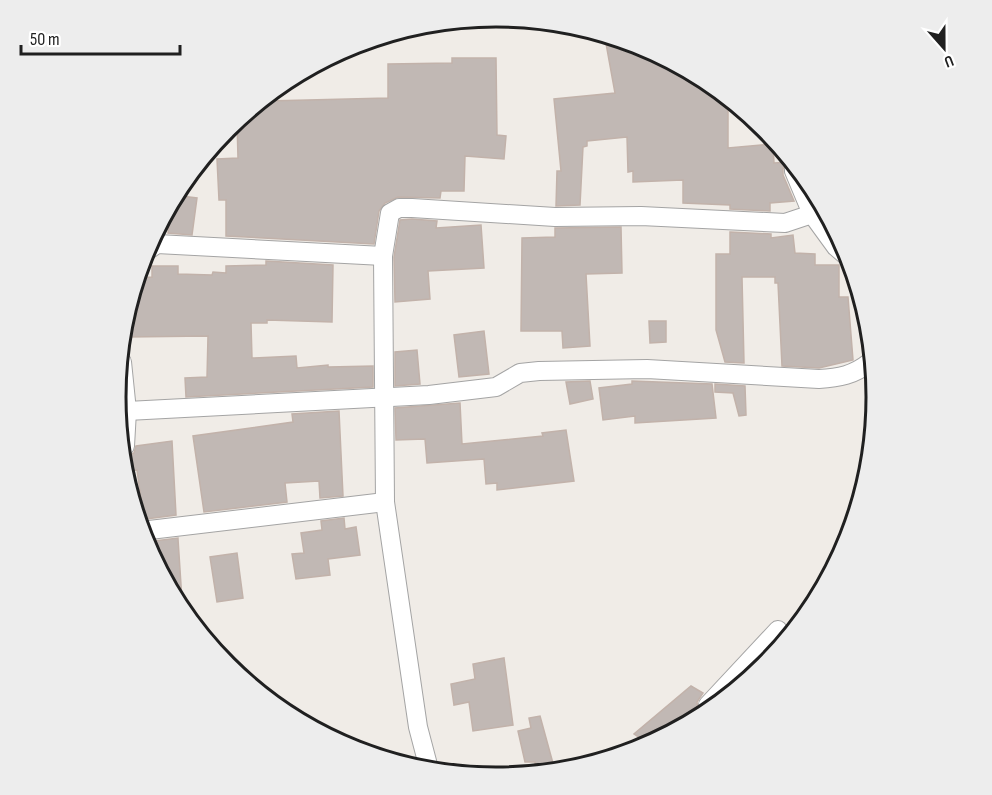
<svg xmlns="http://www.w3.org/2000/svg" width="992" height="795" viewBox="0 0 992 795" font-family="'Sofia Sans Condensed',sans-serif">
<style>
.building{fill:#c1b8b4;stroke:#c2b2aa;stroke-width:1.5}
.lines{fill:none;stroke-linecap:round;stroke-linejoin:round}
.street-casing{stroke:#a4a4a4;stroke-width:20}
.street{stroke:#fff;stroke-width:18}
.rim{fill:none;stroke:#202020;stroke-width:3}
</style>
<rect width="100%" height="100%" fill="#f0ece7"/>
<g class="building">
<polygon points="605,38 642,46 728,103 728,148 773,144 774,163 788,162 783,169 783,175 794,201 770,203 770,211 730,209 730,205 683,203 683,180 633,182 633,171 628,172 627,137 587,141 587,146 583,147 580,205 556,206 557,171 561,171 554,99 615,93"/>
<polygon points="452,58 496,58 497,135 506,136 504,159 465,156 464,191 441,191 440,198 398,197 385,203 379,211 374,244 226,236 226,200 219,200 217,159 238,158 237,121 267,101 388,98 388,64 452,63"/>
<polygon points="181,196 197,198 192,235 168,233 171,211"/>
<polygon points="412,219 437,221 436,228 481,225 484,268 428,271 430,299 395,302 394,257 400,220"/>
<polygon points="621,227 622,273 586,274 590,346 563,348 562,331 521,331 522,238 555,237 555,228"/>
<polygon points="730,232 771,234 771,238 793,235 795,253 815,254 815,265 839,265 839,297 848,297 853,360 819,368 782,366 778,283 775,283 775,277 742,277 744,363 725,362 716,330 716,254 730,254"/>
<polygon points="266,261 333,265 332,322 267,320 267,323 251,323 252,358 296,356 297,368 328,365 328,367 373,366 373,387 186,397 185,378 207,377 208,336 127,337 139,278 152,277 152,266 178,266 178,274 212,275 213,272 226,273 226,266 266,265"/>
<polygon points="649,321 666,321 666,342 650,343"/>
<polygon points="484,331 489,374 459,377 454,335"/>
<polygon points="417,350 420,384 395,386 395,352"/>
<polygon points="590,381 593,399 570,404 566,382"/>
<polygon points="632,381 712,384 716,418 635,423 635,416 603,420 599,388 632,384"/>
<polygon points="715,384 745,386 746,415 739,416 733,393 715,392"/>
<polygon points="460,403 462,444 543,436 542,433 566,430 574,481 497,490 497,483 486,484 484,459 427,463 425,439 396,440 395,408"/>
<polygon points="339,411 343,496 320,498 319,481 285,483 287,502 204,512 193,436 293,422 292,414"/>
<polygon points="172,441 176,515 139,520 137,507 142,507 137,470 130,471 127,457 134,453 136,446"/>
<polygon points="344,518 345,529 356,527 360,555 328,559 330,575 296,579 292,554 304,553 301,533 322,530 321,521"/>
<polygon points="178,538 178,539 182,600 148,549 147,542"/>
<polygon points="237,553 243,598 217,602 210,557"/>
<polygon points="504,658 513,725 473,731 469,702 454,705 451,684 475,679 473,664"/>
<polygon points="691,686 703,693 697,702 698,710 696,713 649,744 634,734"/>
<polygon points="540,716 554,767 536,770 535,762 525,762 518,731 531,728 529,718"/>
</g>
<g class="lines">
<defs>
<g id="street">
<polyline points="812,214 836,247 850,259"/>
<polyline points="144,253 157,244 383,256"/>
<polyline points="122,362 127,411 125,446"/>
<path d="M 127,411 L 429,395 L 496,387 L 520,373 L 539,371 L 647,369 L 819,379 C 839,378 854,375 870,362"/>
<polyline points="141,531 385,502"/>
<polyline points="708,705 778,630"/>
<polyline points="428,765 418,727 385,502 383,256 390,213 399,208 412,208 555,217 641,216 785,223 812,214 794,171"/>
</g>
</defs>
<use href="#street" class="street-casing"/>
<use href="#street" class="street"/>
</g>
<path d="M0 0H992V795H0ZM126 397a370 370 0 1 1 740 0a370 370 0 1 1-740 0Z" fill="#ededed" fill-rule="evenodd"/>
<path class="rim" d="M126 397a370 370 0 1 1 740 0a370 370 0 1 1-740 0Z"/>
<g transform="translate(944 48) rotate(159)" stroke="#ffffff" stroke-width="4.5" paint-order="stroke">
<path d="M0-4.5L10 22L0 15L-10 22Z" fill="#202020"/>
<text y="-9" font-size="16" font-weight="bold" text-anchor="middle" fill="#202020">U</text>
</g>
<path d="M21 45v9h159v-9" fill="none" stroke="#202020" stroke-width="3"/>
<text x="30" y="45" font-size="18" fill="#202020" stroke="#ffffff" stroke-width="4.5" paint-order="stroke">50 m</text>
</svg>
